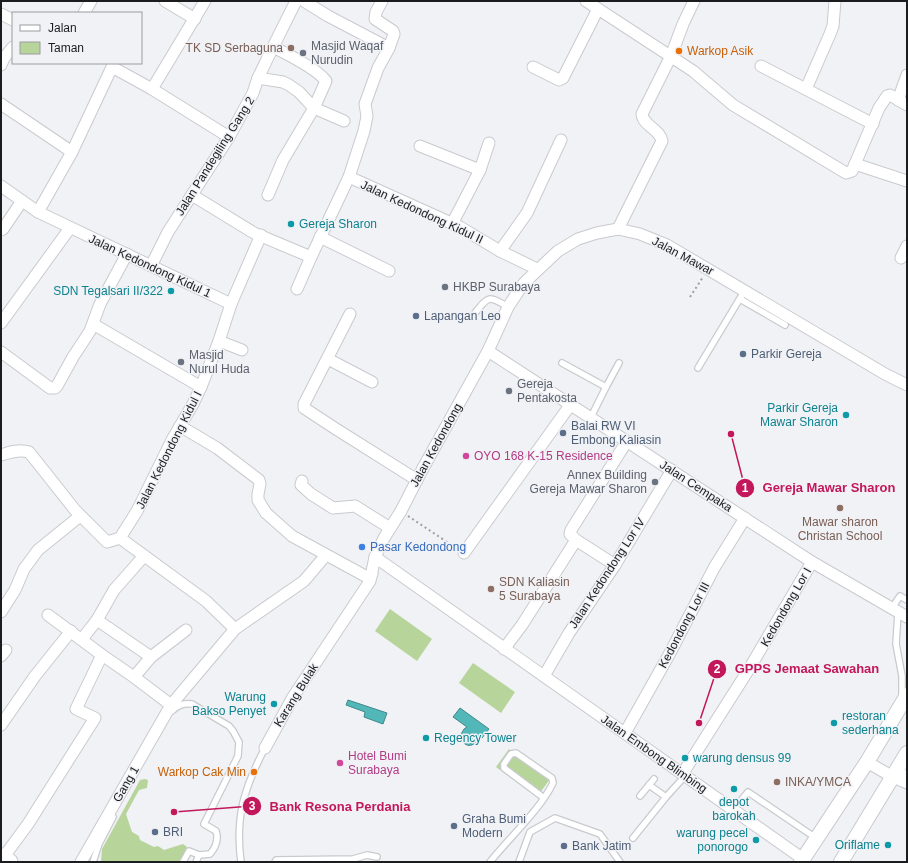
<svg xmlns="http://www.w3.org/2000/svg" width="908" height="863" viewBox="0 0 908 863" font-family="Helvetica,sans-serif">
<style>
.green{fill:#b7d49a}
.water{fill:#52b7b9;stroke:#42888a}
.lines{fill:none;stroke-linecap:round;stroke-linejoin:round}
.service-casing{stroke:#c9cace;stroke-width:8}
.minor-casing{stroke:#c9cace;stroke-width:13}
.tertiary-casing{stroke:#c9cace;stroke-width:16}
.primary-casing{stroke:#c9cace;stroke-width:19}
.path{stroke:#9e9fa2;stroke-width:2;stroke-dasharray:2 3;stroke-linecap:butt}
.service{stroke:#fff;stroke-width:5.5}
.minor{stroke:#fff;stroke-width:11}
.tertiary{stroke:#fff;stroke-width:14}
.primary{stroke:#fff;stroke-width:17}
.education-dot{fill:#8d6e63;stroke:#f1f2f6;stroke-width:1.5}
.food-dot{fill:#e8710a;stroke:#f1f2f6;stroke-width:1.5}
.worship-dot{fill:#6b7280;stroke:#f1f2f6;stroke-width:1.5}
.culture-dot{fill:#0f9aa8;stroke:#f1f2f6;stroke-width:1.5}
.service-dot{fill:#5c6f8a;stroke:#f1f2f6;stroke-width:1.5}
.hotel-dot{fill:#d1479c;stroke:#f1f2f6;stroke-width:1.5}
.shop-dot{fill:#3f7fe0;stroke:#f1f2f6;stroke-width:1.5}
.labels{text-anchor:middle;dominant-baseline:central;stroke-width:3;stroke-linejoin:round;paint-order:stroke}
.worship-label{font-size:12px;fill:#5b616d;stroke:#f1f2f6;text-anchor:start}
.education-label{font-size:12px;fill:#785e54;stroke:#f1f2f6;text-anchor:start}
.food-label{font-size:12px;fill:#c56008;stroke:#f1f2f6;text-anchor:start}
.street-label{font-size:12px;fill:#1b1c1d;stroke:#f1f2f6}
.culture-label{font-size:12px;fill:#0d838f;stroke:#f1f2f6;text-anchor:end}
.service-label{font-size:12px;fill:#4e5e75;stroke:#f1f2f6;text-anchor:start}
.hotel-label{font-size:12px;fill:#b23c85;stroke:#f1f2f6;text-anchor:start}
.shop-label{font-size:12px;fill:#366cbe;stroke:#f1f2f6;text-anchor:start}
.leader{fill:none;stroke:#c2185b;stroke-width:1.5}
.callout-dot{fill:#c2185b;stroke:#f1f2f6;stroke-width:1.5}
.mark-label{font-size:12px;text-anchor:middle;font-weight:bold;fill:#fff}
.callout-label{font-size:13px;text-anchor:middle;font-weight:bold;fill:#c2185b;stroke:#f1f2f6;stroke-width:3;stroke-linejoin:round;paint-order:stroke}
</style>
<rect width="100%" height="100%" fill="#f1f2f6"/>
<g class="green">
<polygon points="390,609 432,639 417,661 375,631"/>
<polygon points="473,663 515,692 501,713 459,683"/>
<polygon points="509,749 550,779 537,797 496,767"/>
<polygon points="145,779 148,780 147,788 139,790 126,814 132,832 139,836 140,840 154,847 158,846 164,850 183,844 187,847 179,862 101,862 102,849 140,780"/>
</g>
<g class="water">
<polygon points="348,700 387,713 383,724 364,717 365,712 346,705"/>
<path d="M 460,708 L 489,729 L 482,738 L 479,736 C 475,749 463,748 460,736 L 464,729 L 467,727 L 453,717 Z"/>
</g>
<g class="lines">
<defs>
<g id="service">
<polyline points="740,299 785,325"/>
<path d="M 475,313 C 489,295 489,296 508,307"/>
<polyline points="562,363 606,387 591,417"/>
<polyline points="698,368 745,290"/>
<polyline points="606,387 619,363"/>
<polyline points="892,608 900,596 907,600"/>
<polyline points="898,612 896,644 902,676 902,696"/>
<path d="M 172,711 C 178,705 183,703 192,704 L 229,726 L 233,731 L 239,742 L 238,756 L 204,824 L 216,831 C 219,840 216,847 210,854 L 199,855 L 189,851 L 183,862"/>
<polyline points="899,779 907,772"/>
<polyline points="649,785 666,797"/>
<polyline points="640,796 654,779"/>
<polyline points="733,810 748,792 816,838"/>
<polyline points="633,838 666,797 685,776"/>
<polyline points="93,862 99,844 113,817"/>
<polyline points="196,862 199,855"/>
<path d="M 241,862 C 235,817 244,788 265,748"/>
<polyline points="275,862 276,860 353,859 367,855 377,857"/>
<path d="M 490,862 C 509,838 540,810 553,783 L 552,778 L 516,753 L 511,754 L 504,764 L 504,768 L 544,798"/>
<polyline points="519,862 530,832 555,818 600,834 620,862"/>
</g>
<g id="minor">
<polyline points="165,1 195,19"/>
<polyline points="304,1 328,16 389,48"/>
<polyline points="586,1 693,71 733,105 846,173 852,171 879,108 887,96 890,95 907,105"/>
<polyline points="84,13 91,1"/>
<polyline points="1,14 13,20"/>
<polyline points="1,65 4,58 13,47"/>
<polyline points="761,66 873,124"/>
<polyline points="533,67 559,80 563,78 598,9"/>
<polyline points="258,78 283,82 289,85 299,92 314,108 344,121"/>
<polyline points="152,89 205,1"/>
<polyline points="806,89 830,34 833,26 835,1"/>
<polyline points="898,100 907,75"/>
<polyline points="1,104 72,152"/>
<polyline points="420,146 480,170"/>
<polyline points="855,164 907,181"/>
<polyline points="349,177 460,227 500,251 537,269"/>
<polyline points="1,186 38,212 231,304"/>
<polyline points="192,195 254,233 311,257 349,177 364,131 367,116 365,104 378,68 389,48 394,34 393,31 375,19 376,12 382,1"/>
<path d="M 268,195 L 283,160 L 314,108 L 326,81 C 316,68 287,54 273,47"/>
<polyline points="38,212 72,152 112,67 152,89 229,137"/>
<polyline points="452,224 480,170 489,143"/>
<path d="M 618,229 L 662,141 C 660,129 643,126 642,114 L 671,56 L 683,24 L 694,1"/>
<polyline points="1,230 3,229 22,201"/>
<polyline points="320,237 389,271"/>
<polyline points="500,251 527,213 561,140"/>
<polyline points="901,258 907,246"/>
<polyline points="151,266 168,232 229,137 253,93 258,78 273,47 296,1"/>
<polyline points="297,289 311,257"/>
<polyline points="350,314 304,404 304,408 336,429 417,480"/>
<polyline points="1,323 70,228"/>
<polyline points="93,324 201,387"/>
<polyline points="219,341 242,350"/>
<polyline points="488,351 812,562 907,617"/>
<polyline points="1,352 50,388 55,388 57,386 73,357 90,331 100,304 127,254"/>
<polyline points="328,359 372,382"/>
<polyline points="180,426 217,448 259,480 260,484 258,494 258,500 266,513 292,536 367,577 372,574"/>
<path d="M 1,455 C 10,452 20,449 29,452 L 75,510 L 107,542 L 120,538 L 137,511 L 173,438 L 193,404 L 201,387 L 219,341 L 231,304 L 261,235"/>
<polyline points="302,481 301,485 311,494 333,508 355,506 390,528"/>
<polyline points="120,538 206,601 235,629"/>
<polyline points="576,540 615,565"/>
<polyline points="464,553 571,404"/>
<polyline points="375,557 803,859"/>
<polyline points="1,612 15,590 24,569 38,550 80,516"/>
<polyline points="48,615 102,655 134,677 171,705"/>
<polyline points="97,620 151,657"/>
<polyline points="82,639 97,620 114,590 144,556"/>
<polyline points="504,649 522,625 576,540 570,534 571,530 627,441"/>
<polyline points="1,656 6,650"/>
<polyline points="544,676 569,633 615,565 672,470"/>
<polyline points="134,677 151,657 186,630"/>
<polyline points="1,725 35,676 71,631"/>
<polyline points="625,733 670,653 714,568 745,518"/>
<polyline points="265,748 293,697 370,581 375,557 384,538 401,511 422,470 488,351 508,307 524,283 558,251 578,239 597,233 618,229 640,234 667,245 885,374 907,385"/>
<polyline points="867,762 893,777 907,783"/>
<polyline points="683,773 749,669 812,562"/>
<polyline points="3,858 28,824 95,718 76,709 102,655"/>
<polyline points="81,862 171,705 235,629 304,581 326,555"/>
</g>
<g id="tertiary">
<polyline points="801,862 867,762 907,695"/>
<polyline points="841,862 907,753"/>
</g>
<polyline id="primary" points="1,857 9,862"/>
</defs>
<use href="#service" class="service-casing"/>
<use href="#minor" class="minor-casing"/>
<use href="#tertiary" class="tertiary-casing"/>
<use href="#primary" class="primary-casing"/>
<g class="path">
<polyline points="690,297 703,277"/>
<polyline points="408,516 456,548"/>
</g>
<use href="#service" class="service"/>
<use href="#minor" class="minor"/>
<use href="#tertiary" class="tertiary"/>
<use href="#primary" class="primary"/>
</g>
<g class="education-dot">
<circle cx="291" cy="48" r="4"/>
<circle cx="840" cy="508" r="4"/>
<circle cx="491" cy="589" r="4"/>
<circle cx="777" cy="782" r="4"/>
</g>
<g class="food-dot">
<circle cx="679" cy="51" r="4"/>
<circle cx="254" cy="772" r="4"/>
</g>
<g class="worship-dot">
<circle cx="303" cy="53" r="4"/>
<circle cx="445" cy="287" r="4"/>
<circle cx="181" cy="362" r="4"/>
<circle cx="509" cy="391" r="4"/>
<circle cx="655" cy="482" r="4"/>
</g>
<g class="culture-dot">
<circle cx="291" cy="224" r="4"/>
<circle cx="171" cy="291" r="4"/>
<circle cx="846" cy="415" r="4"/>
<circle cx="274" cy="704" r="4"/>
<circle cx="834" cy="723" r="4"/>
<circle cx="426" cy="738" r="4"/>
<circle cx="685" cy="758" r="4"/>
<circle cx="734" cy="789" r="4"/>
<circle cx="756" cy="840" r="4"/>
<circle cx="888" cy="845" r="4"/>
</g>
<g class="service-dot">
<circle cx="416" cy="316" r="4"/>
<circle cx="743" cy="354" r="4"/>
<circle cx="563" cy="433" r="4"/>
<circle cx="454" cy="826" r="4"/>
<circle cx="155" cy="832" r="4"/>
<circle cx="564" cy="846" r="4"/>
</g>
<g class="hotel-dot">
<circle cx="466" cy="456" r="4"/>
<circle cx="340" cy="763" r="4"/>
</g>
<circle class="shop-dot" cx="362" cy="547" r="4"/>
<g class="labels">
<g class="worship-label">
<text x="311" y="46">Masjid Waqaf<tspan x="311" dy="14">Nurudin</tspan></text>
<text x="453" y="287">HKBP Surabaya</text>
<text x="189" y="355">Masjid<tspan x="189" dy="14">Nurul Huda</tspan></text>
<text x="517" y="384">Gereja<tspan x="517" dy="14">Pentakosta</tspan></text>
<text x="647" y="475" text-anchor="end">Annex Building<tspan x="647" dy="14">Gereja Mawar Sharon</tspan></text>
</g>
<g class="education-label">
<text x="283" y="48" text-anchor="end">TK SD Serbaguna</text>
<text x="840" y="522" text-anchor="middle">Mawar sharon<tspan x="840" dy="14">Christan School</tspan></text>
<text x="499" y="582">SDN Kaliasin<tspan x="499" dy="14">5 Surabaya</tspan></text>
<text x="785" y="782">INKA/YMCA</text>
</g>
<g class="food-label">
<text x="687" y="51">Warkop Asik</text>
<text x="246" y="772" text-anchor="end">Warkop Cak Min</text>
</g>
<g class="street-label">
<text transform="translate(215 156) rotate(-58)">Jalan Pandegiling Gang 2</text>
<text transform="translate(422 212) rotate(25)">Jalan Kedondong Kidul II</text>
<text transform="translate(683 256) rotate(28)">Jalan Mawar</text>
<text transform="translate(150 266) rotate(25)">Jalan Kedondong Kidul 1</text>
<text transform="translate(436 445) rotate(-61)">Jalan Kedondong</text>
<text transform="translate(169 450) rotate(-63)">Jalan Kedondong Kidul I</text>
<text transform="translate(696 486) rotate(33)">Jalan Cempaka</text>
<text transform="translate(607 573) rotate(-57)">Jalan Kedondong Lor IV</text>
<text transform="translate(786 607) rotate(-60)">Kedondong Lor I</text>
<text transform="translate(684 625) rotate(-62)">Kedondong Lor III</text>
<text transform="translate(296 695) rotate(-58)">Karang Bulak</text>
<text transform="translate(654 754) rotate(35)">Jalan Embong Blimbing</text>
<text transform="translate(126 784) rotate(-60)">Gang 1</text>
</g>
<g class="culture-label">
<text x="299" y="224" text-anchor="start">Gereja Sharon</text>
<text x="163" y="291">SDN Tegalsari II/322</text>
<text x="838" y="408">Parkir Gereja<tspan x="838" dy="14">Mawar Sharon</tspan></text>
<text x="266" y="697">Warung<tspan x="266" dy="14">Bakso Penyet</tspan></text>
<text x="842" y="716" text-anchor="start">restoran<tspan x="842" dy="14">sederhana</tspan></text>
<text x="434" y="738" text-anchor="start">Regency Tower</text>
<text x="693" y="758" text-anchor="start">warung densus 99</text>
<text x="734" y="802" text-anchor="middle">depot<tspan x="734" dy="14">barokah</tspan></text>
<text x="748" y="833">warung pecel<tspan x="748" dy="14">ponorogo</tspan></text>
<text x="880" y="845">Oriflame</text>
</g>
<g class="service-label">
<text x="424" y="316">Lapangan Leo</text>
<text x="751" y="354">Parkir Gereja</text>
<text x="571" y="426">Balai RW VI<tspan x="571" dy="14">Embong Kaliasin</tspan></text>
<text x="462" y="819">Graha Bumi<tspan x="462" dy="14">Modern</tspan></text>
<text x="163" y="832">BRI</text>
<text x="572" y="846">Bank Jatim</text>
</g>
<g class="hotel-label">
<text x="474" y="456">OYO 168 K-15 Residence</text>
<text x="348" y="756">Hotel Bumi<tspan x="348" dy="14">Surabaya</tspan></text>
</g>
<g class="shop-label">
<text x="370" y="547">Pasar Kedondong</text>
</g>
</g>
<path class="leader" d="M731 434L745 488M699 723L717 669M174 812L252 806"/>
<g class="callout-dot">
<circle cx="731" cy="434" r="4"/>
<circle cx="699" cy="723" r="4"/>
<circle cx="174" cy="812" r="4"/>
<circle cx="745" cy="488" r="10"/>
<circle cx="717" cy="669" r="10"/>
<circle cx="252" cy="806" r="10"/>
</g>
<g class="mark-label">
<text x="745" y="492">1</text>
<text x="717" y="673">2</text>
<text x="252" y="810">3</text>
</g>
<g class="callout-label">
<text x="829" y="492">Gereja Mawar Sharon</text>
<text x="807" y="673">GPPS Jemaat Sawahan</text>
<text x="340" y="811">Bank Resona Perdania</text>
</g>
<rect width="908" height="863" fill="none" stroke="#1b1c1d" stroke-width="4"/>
<rect x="12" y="12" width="130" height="52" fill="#f1f2f6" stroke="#9b9c9f"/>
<rect x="20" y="25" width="20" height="6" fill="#ffffff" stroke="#9b9c9f"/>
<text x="48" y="32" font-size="12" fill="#1b1c1d">Jalan</text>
<rect x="20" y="42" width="20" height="12" fill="#b7d49a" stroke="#9b9c9f"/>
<text x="48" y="52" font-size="12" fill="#1b1c1d">Taman</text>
</svg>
